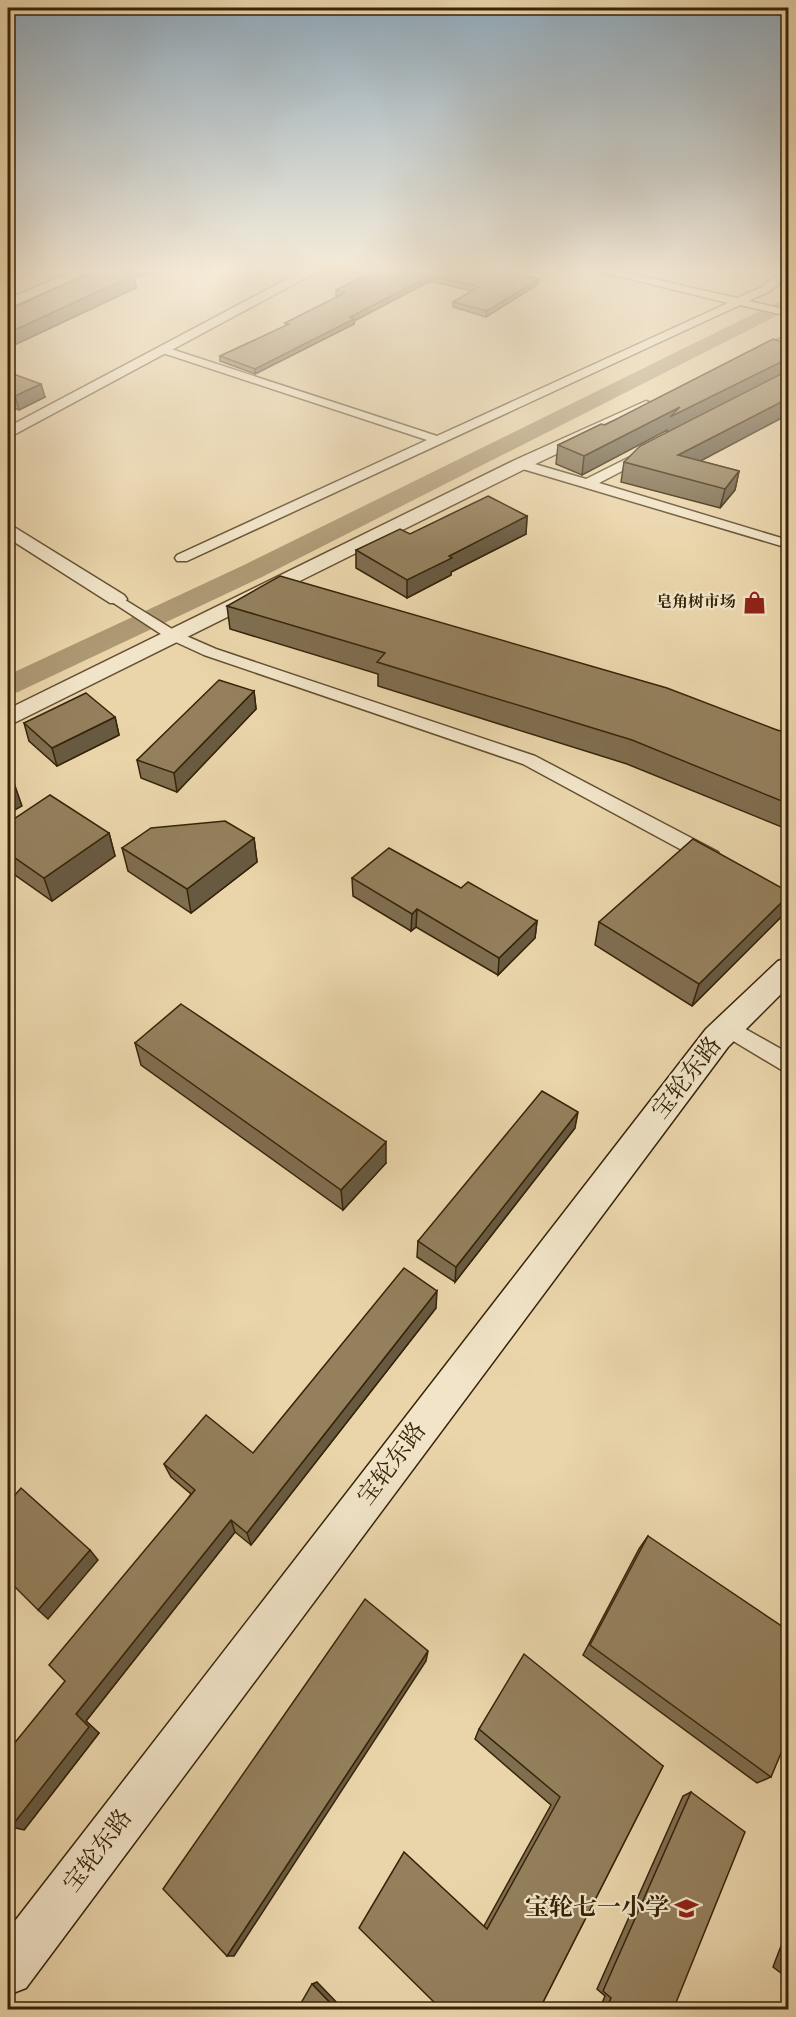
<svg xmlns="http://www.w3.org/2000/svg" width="796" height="2017" viewBox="0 0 796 2017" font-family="'Libre Bodoni','Noto Serif SC',serif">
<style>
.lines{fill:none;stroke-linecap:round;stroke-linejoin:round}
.river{fill:#ad9974;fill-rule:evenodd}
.minor-casing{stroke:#645031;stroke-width:3}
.tertiary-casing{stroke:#645031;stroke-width:3}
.secondary-casing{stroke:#372408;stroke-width:3}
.minor{fill:#f1e4c8;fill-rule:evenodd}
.tertiary{fill:#f1e4c8;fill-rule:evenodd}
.secondary{fill:#f1e4c8;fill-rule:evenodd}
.wall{fill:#7f6e50;stroke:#372408;stroke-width:1.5}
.shaded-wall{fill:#685a41;stroke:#372408;stroke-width:1.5}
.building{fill:#94805d;stroke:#372408;stroke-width:1.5}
.labels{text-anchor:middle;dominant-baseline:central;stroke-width:4.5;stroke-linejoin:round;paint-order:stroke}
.far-poi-label{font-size:16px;font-weight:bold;fill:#372408;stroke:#f1e4c8;text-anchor:end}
.near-street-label{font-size:24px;fill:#372408;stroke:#f1e4c8}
.near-poi-label{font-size:24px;font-weight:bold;fill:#372408;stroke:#f1e4c8;text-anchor:end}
</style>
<rect width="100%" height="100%" fill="#ead5ab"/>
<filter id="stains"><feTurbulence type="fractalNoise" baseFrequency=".00333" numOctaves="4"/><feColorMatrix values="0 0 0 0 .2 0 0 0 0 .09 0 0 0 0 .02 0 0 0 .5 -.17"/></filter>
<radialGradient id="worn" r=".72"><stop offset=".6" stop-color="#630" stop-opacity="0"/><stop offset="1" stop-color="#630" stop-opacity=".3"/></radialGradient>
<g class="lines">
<polygon class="river" points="788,297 788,310 262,577 18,692 8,695 8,675 244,565"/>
<defs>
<g id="minor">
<polygon points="585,268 604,268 737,298 762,287 784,269 788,268 788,276 770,291 749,301 788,310 788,316 740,305 187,561 177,561 175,558 177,555 427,440 160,352 160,348 168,348 437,436 728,303"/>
<polygon points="648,448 653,449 654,452 653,455 599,483 788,540 788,548 516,467 515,464 521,460 586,479"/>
<polygon points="117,595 177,632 216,649 535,756 718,852 720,857 718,862 711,864 704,862 523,764 204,655 167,638 112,602 110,599"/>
<polygon points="728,1019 788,1053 788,1072 780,1069 720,1033 717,1027 720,1021"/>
</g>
<g id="tertiary">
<polygon points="80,268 98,268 8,308 8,299"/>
<polygon points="308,268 324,268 8,438 8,427"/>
<polygon points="788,335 788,344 754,361 749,362 742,358 744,355"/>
<polygon points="646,401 651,403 654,406 651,409 527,468 16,722 8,723 8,709 515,460"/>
<polygon points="8,526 14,527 124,595 127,599 124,603 110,603 8,538"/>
</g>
<polygon id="secondary" points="788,958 788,987 728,1047 26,1988 8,1995 8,1930 706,1029 778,961"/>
</defs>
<use href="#minor" class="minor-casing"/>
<use href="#tertiary" class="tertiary-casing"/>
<use href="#secondary" class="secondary-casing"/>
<use href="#minor" class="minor"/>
<use href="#tertiary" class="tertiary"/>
<use href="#secondary" class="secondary"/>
</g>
<g class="wall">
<polygon points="114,268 158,268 139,277 134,276 136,288 114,270"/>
<polygon points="380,269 539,279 538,284 486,317 453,307 453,302 472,291 430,281 354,321 354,324 255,374 220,361 220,356 286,326 285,323 339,296 336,296 336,290"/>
<polygon points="789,344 789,414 700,461 739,471 735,490 720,508 621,482 624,462 667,433 667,430 582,475 556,464 558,445"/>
<polygon points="8,372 45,397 19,410 8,406"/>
<polygon points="789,436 789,459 781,456 785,439"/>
<polygon points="527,516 526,534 451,572 451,575 407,598 356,568 356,550 410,534"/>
<polygon points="227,606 789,733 789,830 627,764 378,686 378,674 230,629"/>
<polygon points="254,691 256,709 177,792 141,778 137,760"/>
<polygon points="115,717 119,735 57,766 29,741 24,723"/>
<polygon points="8,823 109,833 115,856 52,901 8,870"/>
<polygon points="254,838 257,862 191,913 128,871 122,848"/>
<polygon points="352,878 461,888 537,921 535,938 498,975 416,927 411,931 353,896"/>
<polygon points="789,892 789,899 782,916 692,1006 595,945 599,922"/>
<polygon points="135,1043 386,1163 343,1210 141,1065"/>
<polygon points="575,1128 455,1282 417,1257 418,1241"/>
<polygon points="436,1308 251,1545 235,1532 86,1721 99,1733 24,1830 65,1681 191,1494 171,1477 164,1464 253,1453"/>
<polygon points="648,1536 771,1777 757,1783 583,1655 639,1549"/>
<polygon points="479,1729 663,1766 539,2010 484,1926 551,1805 475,1739"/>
<polygon points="691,1792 673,2010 599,2010 605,1996 597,1989 683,1796"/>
<polygon points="789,1925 789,1979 773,1967"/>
</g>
<g class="shaded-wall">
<polygon points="146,268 158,268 139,277 138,272"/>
<polygon points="134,275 136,288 8,348 8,333"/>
<polygon points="430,276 430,281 354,321 354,324 255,374 255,369 350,317"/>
<polygon points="539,279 538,284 486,317 487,311"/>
<polygon points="789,358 788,374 666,436 667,430 582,475 584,456 680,407"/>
<polygon points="41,384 45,397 19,410 15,396"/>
<polygon points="789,398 789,414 674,475 678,455"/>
<polygon points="739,471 735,490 720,508 725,489"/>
<polygon points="527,516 526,534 451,572 451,575 407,598 407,580 449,556"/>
<polygon points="254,691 256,709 177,792 174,773"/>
<polygon points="115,717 119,735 57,766 52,748"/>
<polygon points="14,783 22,806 8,814 8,786"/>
<polygon points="109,833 115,856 52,901 44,878"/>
<polygon points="254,838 257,862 191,913 187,889"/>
<polygon points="789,895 789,899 782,916 692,1006 699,984"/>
<polygon points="417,909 416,927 411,931 412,914"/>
<polygon points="537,921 535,938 498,975 499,958"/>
<polygon points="578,1112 575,1128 455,1282 456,1267"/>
<polygon points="386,1142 386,1163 343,1210 341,1190"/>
<polygon points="437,1291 436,1308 251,1545 247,1533"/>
<polygon points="231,1520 235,1532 86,1721 99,1733 24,1830 11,1827 76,1714"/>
<polygon points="90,1550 98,1560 48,1619 38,1610"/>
<polygon points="428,1651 426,1661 234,1956 227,1956"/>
<polygon points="317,1982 344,2010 337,2010 312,1984"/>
</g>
<g class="building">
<polygon points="101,268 108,268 134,275 8,333 8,310"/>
<polygon points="125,268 146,268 138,272"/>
<polygon points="381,268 498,268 539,279 487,311 453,302 479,287 430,276 350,317 354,319 255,369 220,356 289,324 285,323 345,293 336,290"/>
<polygon points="773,339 789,344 789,358 670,417 680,407 584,456 558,445 601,424 605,425"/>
<polygon points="789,370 789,398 678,455 739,471 725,489 624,462 640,446"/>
<polygon points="8,372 41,384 15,396 8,393"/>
<polygon points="488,496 527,516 449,556 452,558 407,580 356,550 400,529 410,534"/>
<polygon points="280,576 667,688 777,730 789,733 789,804 632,740 377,662 385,653 227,606"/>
<polygon points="219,680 254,691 174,773 137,760"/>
<polygon points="86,693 115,717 52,748 24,723"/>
<polygon points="8,777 14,783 8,786"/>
<polygon points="50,795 109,833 44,878 8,853 8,823"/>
<polygon points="225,821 254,838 187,889 122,848 151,828"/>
<polygon points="693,839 789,892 789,895 699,984 599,922"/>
<polygon points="389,848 461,888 468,882 537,921 499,958 417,909 412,914 352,878"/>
<polygon points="181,1004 386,1142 341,1190 135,1043"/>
<polygon points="542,1091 578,1112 456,1267 418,1241"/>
<polygon points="404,1268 437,1291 247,1533 231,1520 76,1714 89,1727 11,1827 8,1823 8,1751 65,1681 49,1665 195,1490 164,1464 206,1415 253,1453"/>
<polygon points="21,1488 90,1550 38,1610 8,1580 8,1503"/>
<polygon points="648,1536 789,1631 789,1734 771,1777 590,1645"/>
<polygon points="365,1599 428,1651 227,1956 163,1889"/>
<polygon points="524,1654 663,1766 539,2010 442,2010 359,1928 404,1852 487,1929 560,1797 479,1729"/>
<polygon points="691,1792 745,1832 673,2010 606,2010 611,1998 603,1991"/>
<polygon points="312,1984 337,2010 297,2010"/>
</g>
<linearGradient id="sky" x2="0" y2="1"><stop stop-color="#90a9ba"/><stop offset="0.49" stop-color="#f6ecd9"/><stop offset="1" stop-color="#f6ecd9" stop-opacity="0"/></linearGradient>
<rect width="796" height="551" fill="url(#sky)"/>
<defs>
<symbol id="shop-bare" viewBox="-9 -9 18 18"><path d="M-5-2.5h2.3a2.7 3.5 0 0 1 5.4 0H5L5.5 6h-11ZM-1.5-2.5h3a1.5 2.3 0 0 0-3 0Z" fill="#8f2418" stroke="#f1e4c8" stroke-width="2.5" paint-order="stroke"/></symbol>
<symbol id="school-bare" viewBox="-9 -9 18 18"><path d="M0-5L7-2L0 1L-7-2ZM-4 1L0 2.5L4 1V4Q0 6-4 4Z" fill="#8f2418" stroke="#f1e4c8" stroke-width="2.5" paint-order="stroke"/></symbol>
</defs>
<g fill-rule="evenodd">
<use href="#shop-bare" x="738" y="586" width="33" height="33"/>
<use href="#school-bare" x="670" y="1892" width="33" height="33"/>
</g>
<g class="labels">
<g class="far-poi-label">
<text x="736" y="602">皂角树市场</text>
</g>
<g class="near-street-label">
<text transform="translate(687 1078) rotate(-52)">宝轮东路</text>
<text transform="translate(392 1464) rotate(-53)">宝轮东路</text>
<text transform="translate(98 1851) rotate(-53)">宝轮东路</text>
</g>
<g class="near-poi-label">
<text x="669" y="1908">宝轮七一小学</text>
</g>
</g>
<rect width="796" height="2017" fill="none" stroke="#ead5ab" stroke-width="30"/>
<rect x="9" y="9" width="778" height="1999" fill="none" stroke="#372408" stroke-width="3"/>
<rect x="15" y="15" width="766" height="1987" fill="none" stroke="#372408" stroke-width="1.5"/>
<rect width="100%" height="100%" filter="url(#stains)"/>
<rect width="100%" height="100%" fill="url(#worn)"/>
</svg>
